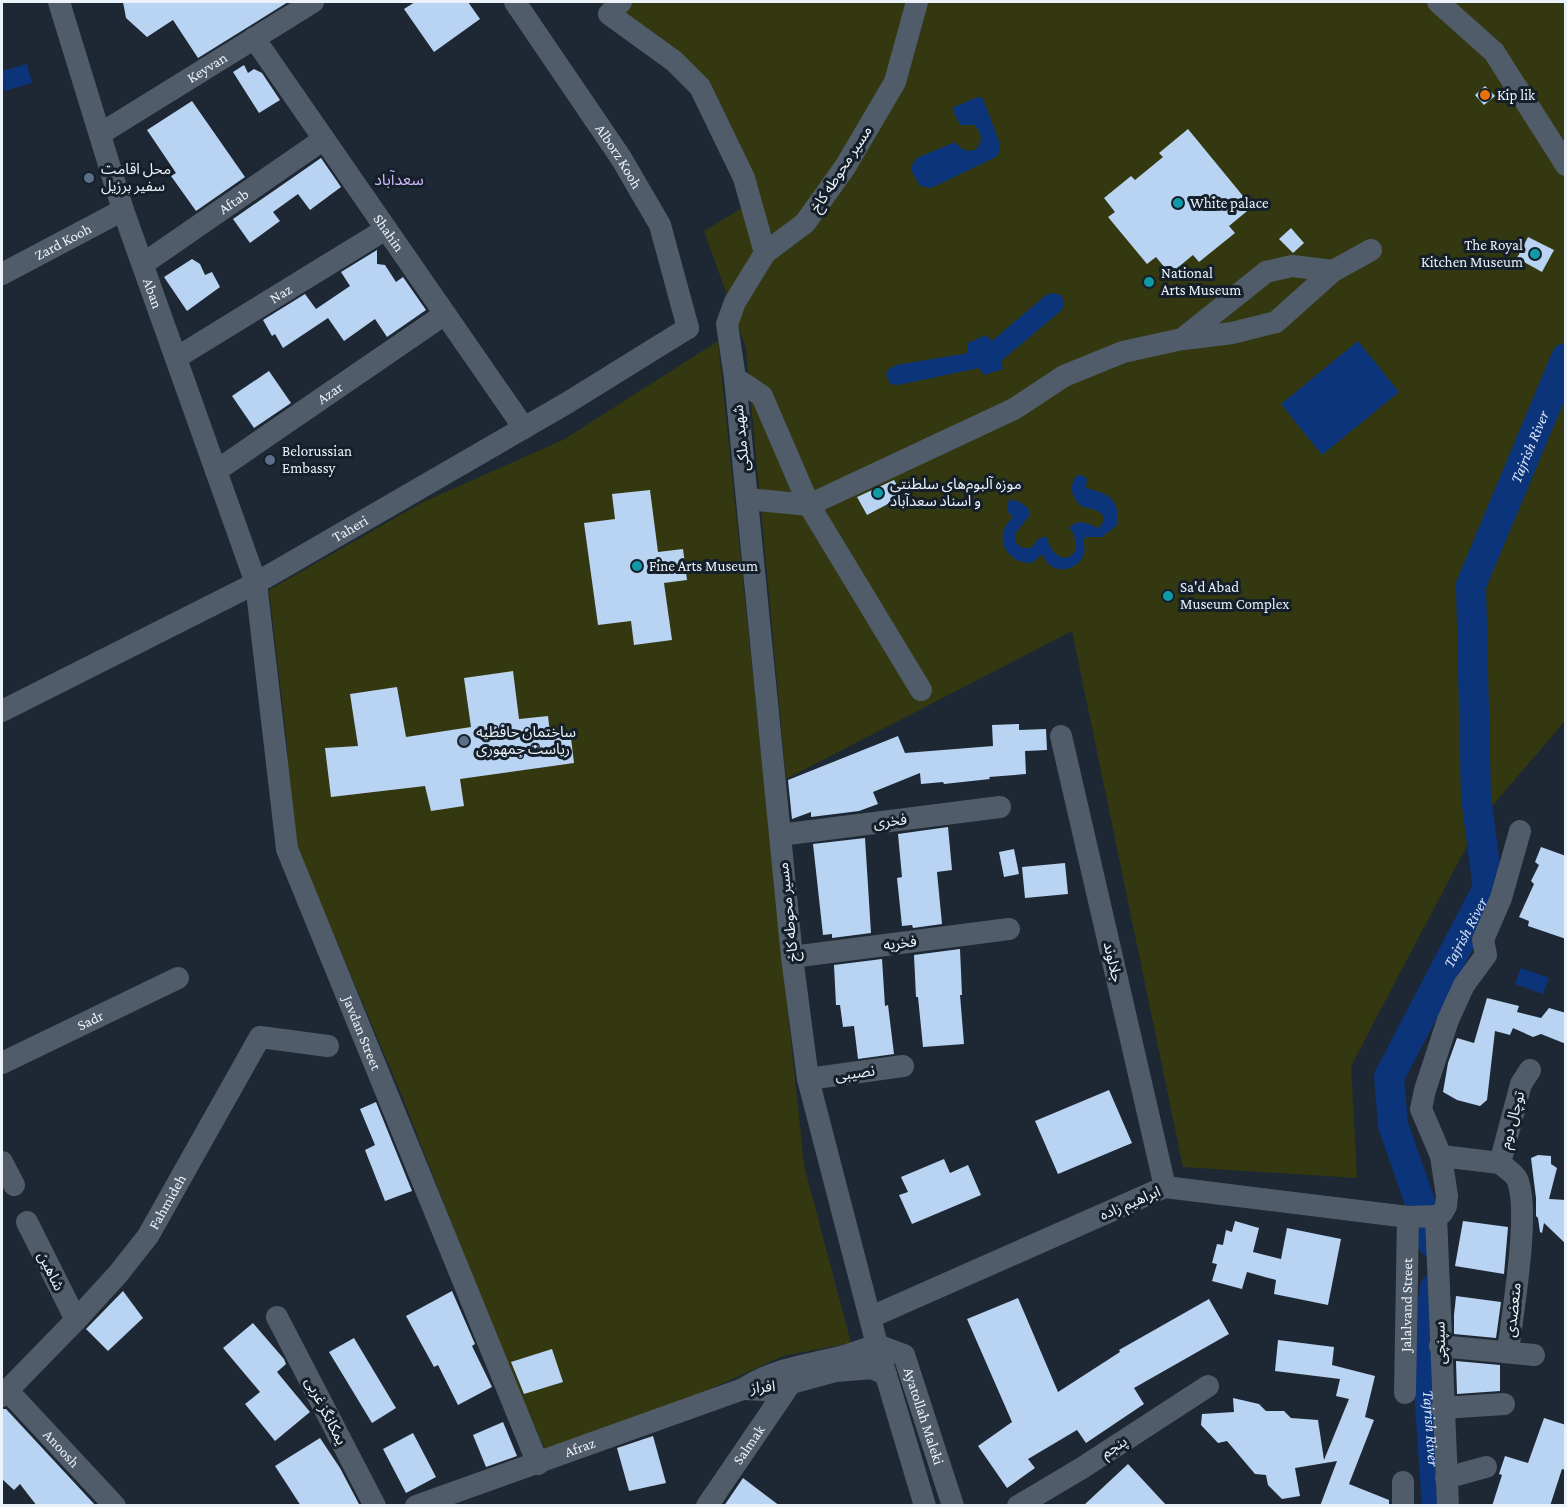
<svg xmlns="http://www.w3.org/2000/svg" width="1567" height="1507" viewBox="0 0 1567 1507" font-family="'Crimson Pro','Noto Sans Arabic',serif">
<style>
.green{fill:#333810}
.water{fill:#0b347b}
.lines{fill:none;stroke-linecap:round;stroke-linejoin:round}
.river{stroke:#0b347b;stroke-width:30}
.building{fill:#b9d3f2}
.minor{stroke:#505c69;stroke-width:22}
.food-dot{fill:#e8710a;stroke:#151f2a;stroke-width:2}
.service-dot{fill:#5c6f8a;stroke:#151f2a;stroke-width:2}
.culture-dot{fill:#0f9aa8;stroke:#151f2a;stroke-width:2}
.labels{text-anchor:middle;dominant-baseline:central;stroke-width:6;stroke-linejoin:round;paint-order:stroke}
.street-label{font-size:15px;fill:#ebf2fa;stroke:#151f2a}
.poi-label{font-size:15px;fill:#ebf2fa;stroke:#151f2a;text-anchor:start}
.neighbourhood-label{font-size:16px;fill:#cdb6fc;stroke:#151f2a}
.water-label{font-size:16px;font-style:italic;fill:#d5e2f7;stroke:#151f2a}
</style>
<rect width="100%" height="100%" fill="#1e2834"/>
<g class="green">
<polygon points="597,2 1565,2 1565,721 1481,819 1351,1066 1357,1178 1183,1167 1072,631 786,779 746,348 704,231 744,207 723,117 623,15"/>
<polygon points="718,341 804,1165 851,1343 783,1356 684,1401 546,1452 500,1347 400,1091 297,848 289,805 287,744 269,590 423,502 563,440"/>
</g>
<g class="water">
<polygon points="27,64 32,83 4,91 2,71"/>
<path d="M 978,97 L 982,98 L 985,104 L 1000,144 L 998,156 L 931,188 L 920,186 L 911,170 L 913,163 L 917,158 L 955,142 C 971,163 992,142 974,125 L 960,125 L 953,111 L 954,107 Z"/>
<polygon points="1052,293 1061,295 1064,302 1062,310 1001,361 1003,369 984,375 979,368 898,385 890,384 886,374 889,369 896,365 968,353 968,343 986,335 992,341 1046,295"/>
<polygon points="1358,341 1399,392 1322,455 1281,404"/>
<path d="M 1082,475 L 1087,479 L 1086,488 C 1108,494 1120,497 1117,525 L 1102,537 L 1086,537 L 1083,541 C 1093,567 1052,582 1043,555 L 1039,556 C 1029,577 982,546 1013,517 L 1008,512 L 1007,505 L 1010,499 L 1020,502 L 1028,508 L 1030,515 L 1015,534 L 1015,542 L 1022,548 L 1031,548 L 1039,538 L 1047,537 C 1049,547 1054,555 1064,558 L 1071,556 L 1076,550 L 1074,534 L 1069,528 C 1080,517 1087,525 1099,528 C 1112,513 1094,509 1083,507 C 1072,499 1068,488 1076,476 Z"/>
<polygon points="1521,968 1549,978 1543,994 1515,984"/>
</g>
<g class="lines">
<g class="river">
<path id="s1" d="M 1433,1243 L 1430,1231 L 1393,1125 L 1389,1077 L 1488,888 L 1476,797 L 1471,585 L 1566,358"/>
<path id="s2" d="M 1435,1288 L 1426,1346 L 1437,1506"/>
</g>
</g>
<g class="building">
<polygon points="123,2 288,2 198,58 173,20 147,37 126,18"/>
<polygon points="415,2 468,2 480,19 434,52 404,9"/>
<polygon points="244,65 248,73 254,69 262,73 280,100 259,113 233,72"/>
<polygon points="1485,86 1495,96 1484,105 1475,95"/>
<polygon points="192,101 245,177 196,211 171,176 176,173 147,130"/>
<polygon points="1188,129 1252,207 1229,226 1235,233 1199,262 1193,255 1170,274 1156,257 1147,264 1108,217 1115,212 1104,198 1131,176 1135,180 1163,157 1159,153"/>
<polygon points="321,158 341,187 310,210 298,194 273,212 280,221 250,243 233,219"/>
<polygon points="1291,228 1304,243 1293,253 1279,239"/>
<polygon points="1528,237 1554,250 1542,272 1517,258"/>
<polygon points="377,250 377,264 385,265 396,282 403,277 426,310 387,337 375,319 344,341 328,318 283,348 275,334 272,336 263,320 305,294 316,309 350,286 341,272"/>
<polygon points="192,259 200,264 205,275 212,272 220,287 187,311 164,277"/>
<polygon points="269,371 291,403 254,428 232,396"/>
<polygon points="894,480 903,496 867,515 857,497"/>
<polygon points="650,490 658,552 683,549 687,580 664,583 672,640 634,645 631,621 598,625 584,523 615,519 612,494"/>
<polygon points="513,671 519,719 548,716 550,733 570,730 574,763 460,779 464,806 431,811 425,786 331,797 325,748 358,746 350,694 397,687 406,737 471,727 464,678"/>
<polygon points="1019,724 1019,730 1046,729 1047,750 1025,751 1026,774 989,777 990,779 944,784 943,782 921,784 920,773 873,792 878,804 859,811 811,817 811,812 792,819 788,780 898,736 905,753 993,746 992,725"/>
<polygon points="948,827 952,870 937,872 942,924 913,928 912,925 902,926 897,878 902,877 898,834"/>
<polygon points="865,838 871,933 832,938 832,934 823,935 813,844"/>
<polygon points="1541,847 1566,856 1566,939 1528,926 1529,921 1519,917 1534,884 1531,881 1539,865 1535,862"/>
<polygon points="1014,849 1019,874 1004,877 999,852"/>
<polygon points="1065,863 1068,894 1025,898 1022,867"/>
<polygon points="960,949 962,995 960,995 964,1044 923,1047 918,997 916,997 914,955"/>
<polygon points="882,959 885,1006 888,1005 894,1054 858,1059 854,1026 843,1027 840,1005 836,1005 834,965"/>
<polygon points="1487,998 1519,1006 1517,1012 1541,1018 1549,1008 1566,1013 1566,1044 1541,1034 1533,1037 1513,1028 1510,1035 1495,1031 1487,1100 1480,1106 1457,1100 1443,1092 1448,1063 1457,1038 1474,1043"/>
<polygon points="1109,1090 1132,1143 1058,1174 1035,1121"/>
<polygon points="376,1102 412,1191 385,1201 365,1150 375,1145 360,1109"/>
<polygon points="1538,1155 1551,1156 1551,1164 1557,1168 1549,1199 1566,1200 1566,1244 1544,1223 1542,1233 1540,1232 1538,1218 1536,1216 1536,1198 1531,1158"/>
<polygon points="944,1159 950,1173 968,1165 981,1195 912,1224 899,1195 908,1192 901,1177"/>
<polygon points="1235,1221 1259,1228 1253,1252 1281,1259 1287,1228 1341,1239 1328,1305 1274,1294 1276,1280 1247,1272 1242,1289 1212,1281 1217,1264 1212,1263 1217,1244 1223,1245 1226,1230 1232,1232"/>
<polygon points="1463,1221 1508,1227 1504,1274 1455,1266"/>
<polygon points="123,1291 143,1318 108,1351 86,1329"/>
<polygon points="452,1291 475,1344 472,1346 492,1387 458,1405 438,1365 434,1367 406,1316"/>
<polygon points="1456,1296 1501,1302 1496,1338 1454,1334 1454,1315"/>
<polygon points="1018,1298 1058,1392 1120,1352 1119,1350 1209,1299 1229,1334 1134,1388 1144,1404 1086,1443 1077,1430 1028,1459 1035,1468 1007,1488 978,1446 1012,1422 967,1319"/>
<polygon points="253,1323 284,1359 286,1364 277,1372 310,1412 275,1441 245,1404 260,1392 223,1348"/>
<polygon points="354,1338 396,1408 372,1423 329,1352"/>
<polygon points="1278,1340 1334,1347 1332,1365 1375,1376 1365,1417 1374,1420 1349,1484 1389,1500 1389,1506 1320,1506 1337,1461 1295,1468 1300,1496 1282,1499 1268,1485 1266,1475 1255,1474 1227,1441 1218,1443 1201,1425 1202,1414 1234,1412 1233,1398 1259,1404 1266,1411 1284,1411 1291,1418 1318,1420 1324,1460 1349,1399 1336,1396 1340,1379 1275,1371"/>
<polygon points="552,1349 563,1382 524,1394 511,1362"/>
<polygon points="1456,1361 1500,1365 1500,1391 1457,1394"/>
<polygon points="2,1409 6,1409 96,1506 37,1506 20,1484 14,1490 2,1479"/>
<polygon points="1544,1418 1566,1425 1566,1470 1562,1469 1550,1506 1492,1506 1502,1475 1499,1474 1505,1456 1528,1463"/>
<polygon points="503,1422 517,1456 486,1467 473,1435"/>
<polygon points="413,1433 436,1477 406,1493 383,1449"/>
<polygon points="653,1436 666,1483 629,1491 617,1448"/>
<polygon points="320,1438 340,1468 360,1506 301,1506 275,1466"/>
<polygon points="1128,1464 1167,1506 1083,1506"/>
<polygon points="743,1478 780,1506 724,1506"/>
</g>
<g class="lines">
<g class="minor">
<path id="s3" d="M 59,2 L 123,210 L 256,583 L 287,849 L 538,1464"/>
<path id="s4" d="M 515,2 L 621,158 L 660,225 L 688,328"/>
<polyline points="621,2 609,14 674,61 700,87 744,178 765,253"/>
<polyline points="917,2 895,82 845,167 805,223 765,253 735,302 727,324 735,378 762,396 809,505 921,690"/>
<polyline points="1438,2 1494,52 1566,165"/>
<path id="s5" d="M 254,38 L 524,428"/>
<path id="s6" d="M 100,134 L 313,2"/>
<path id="s7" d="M 143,264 L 324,139"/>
<path id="s8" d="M 2,274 L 123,210"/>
<polyline points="1184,339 1232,333 1276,322 1333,271 1371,250"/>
<path id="s9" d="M 176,358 L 386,229"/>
<polyline points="735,378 792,957 808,1079 877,1345 925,1506"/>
<path id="s10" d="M 216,471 L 445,314"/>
<polyline points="748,499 809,505 1014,409 1064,376 1123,352 1182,339 1266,272 1292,266 1333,271"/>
<path id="s11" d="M 2,711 L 256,583 L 567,403 L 688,328"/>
<polyline points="1061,736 1165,1187"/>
<polyline points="780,835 1000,807"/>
<polyline points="792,957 1009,929"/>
<path id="s12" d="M 2,1063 L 178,978"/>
<polyline points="808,1079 903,1066"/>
<polyline points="1441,1156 1500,1163"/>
<polyline points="2,1162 14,1185"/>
<polyline points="1436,1216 1448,1506"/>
<polyline points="27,1222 76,1320"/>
<polyline points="277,1317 375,1506"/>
<polyline points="871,1317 1165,1187 1408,1217 1436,1216 1442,1213 1446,1206 1447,1196 1441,1156 1421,1109 1425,1090 1448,1020 1464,985 1486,955 1483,940 1501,898 1520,831"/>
<path d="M 877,1345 C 862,1350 847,1356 832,1359 C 798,1367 773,1370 743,1389 L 766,1390 L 836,1371 L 873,1368 L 886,1375"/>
<path id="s13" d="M 877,1345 L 904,1355 L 953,1506"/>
<polyline points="1440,1346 1534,1355"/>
<path d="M 1508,1352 C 1512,1315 1531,1210 1517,1179 C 1514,1173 1505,1168 1500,1163 L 1521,1084 L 1530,1070"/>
<path id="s14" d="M 7,1390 L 115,1506"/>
<path id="s15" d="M 1405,1393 L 1408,1217"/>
<path id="s16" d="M 2,1396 L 76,1320 L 118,1274 L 148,1236 L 260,1037 L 328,1046"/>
<polyline points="1442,1408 1504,1404"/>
<polyline points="1446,1478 1486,1467"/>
<path id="s17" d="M 416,1506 L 743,1389"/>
<path id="s18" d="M 707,1506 L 790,1384"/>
<polyline points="1018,1506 1082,1468 1208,1386"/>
<polyline points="1403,1506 1403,1482"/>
</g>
</g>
<circle class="food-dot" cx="1485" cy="95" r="6"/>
<g class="service-dot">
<circle cx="89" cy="178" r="6"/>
<circle cx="270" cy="460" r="6"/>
<circle cx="464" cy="741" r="6"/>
</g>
<g class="culture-dot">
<circle cx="1178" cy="203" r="6"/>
<circle cx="1535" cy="254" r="6"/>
<circle cx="1149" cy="282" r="6"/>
<circle cx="878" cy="493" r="6"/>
<circle cx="637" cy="566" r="6"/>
<circle cx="1168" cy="596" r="6"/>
</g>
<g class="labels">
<g class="street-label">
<text stroke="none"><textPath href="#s6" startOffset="126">Keyvan</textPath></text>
<text stroke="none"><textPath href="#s4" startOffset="186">Alborz Kooh</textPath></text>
<text transform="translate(841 169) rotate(-57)">مسیر محوطه کاخ</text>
<text stroke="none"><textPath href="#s7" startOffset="110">Aftab</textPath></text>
<text stroke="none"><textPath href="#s5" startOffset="237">Shahin</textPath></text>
<text stroke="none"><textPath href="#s8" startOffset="69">Zard Kooh</textPath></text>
<text stroke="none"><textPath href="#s9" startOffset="123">Naz</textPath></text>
<text stroke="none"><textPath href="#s3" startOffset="306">Aban</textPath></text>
<text stroke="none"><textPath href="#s10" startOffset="138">Azar</textPath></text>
<text transform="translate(741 438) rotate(-96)">شهید ملکی</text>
<text stroke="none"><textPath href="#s11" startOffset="393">Taheri</textPath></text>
<text transform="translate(890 821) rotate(-7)">فخری</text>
<text transform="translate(788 912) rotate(-96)">مسیر محوطه کاخ</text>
<text transform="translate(900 943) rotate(-7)">فخریه</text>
<text transform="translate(1113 962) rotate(77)">جلالوند</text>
<text stroke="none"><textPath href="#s12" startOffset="98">Sadr</textPath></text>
<text stroke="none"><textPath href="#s3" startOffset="1080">Javdan Street</textPath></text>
<text transform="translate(855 1073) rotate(-8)">نصیبی</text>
<text transform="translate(1512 1120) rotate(-75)">توچال دوم</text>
<text stroke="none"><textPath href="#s16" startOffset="256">Fahmideh</textPath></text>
<text transform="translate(1130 1203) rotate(-23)">ابراهیم زاده</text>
<text transform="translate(51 1271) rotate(64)">شاهین</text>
<text stroke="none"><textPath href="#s15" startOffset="88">Jalalvand Street</textPath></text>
<text transform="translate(1513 1310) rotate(-84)">متعضدی</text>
<text transform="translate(1440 1343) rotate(-92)">سپنچی</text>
<text transform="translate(763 1387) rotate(-5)">افراز</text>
<text transform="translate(326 1411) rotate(63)">یمکانگز غربی</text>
<text stroke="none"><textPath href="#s13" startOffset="93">Ayatollah Maleki</textPath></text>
<text stroke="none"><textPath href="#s18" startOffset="74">Salmak</textPath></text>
<text transform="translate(1114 1447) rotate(-33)">پنجم</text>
<text stroke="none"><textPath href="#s14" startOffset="80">Anoosh</textPath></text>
<text stroke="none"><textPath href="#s17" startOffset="174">Afraz</textPath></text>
</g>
<g class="poi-label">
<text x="1497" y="95">Kip lik</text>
<text x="101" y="169">محل اقامت<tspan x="101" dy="17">سفیر برزیل</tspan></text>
<text x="1190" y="203">White palace</text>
<text x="1523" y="245" text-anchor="end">The Royal<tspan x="1523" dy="17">Kitchen Museum</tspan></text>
<text x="1161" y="273">National<tspan x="1161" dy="17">Arts Museum</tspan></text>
<text x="282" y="451">Belorussian<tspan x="282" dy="17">Embassy</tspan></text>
<text x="890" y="484">موزه آلبوم‌های سلطنتی<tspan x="890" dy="17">و اسناد سعدآباد</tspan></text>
<text x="649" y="566">Fine Arts Museum</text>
<text x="1180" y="587">Sa'd Abad<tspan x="1180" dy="17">Museum Complex</tspan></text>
<text x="476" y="732">ساختمان حافظیه<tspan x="476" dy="17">ریاست جمهوری</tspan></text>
</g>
<g class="neighbourhood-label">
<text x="399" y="179">سعدآباد</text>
</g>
<g class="water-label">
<text stroke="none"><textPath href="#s1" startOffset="840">Tajrish River</textPath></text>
<text stroke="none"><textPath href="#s1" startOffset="336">Tajrish River</textPath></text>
<text stroke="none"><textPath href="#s2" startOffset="141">Tajrish River</textPath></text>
</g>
</g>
<rect width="1567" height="1507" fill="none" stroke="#ebf2fa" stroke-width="6"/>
</svg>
